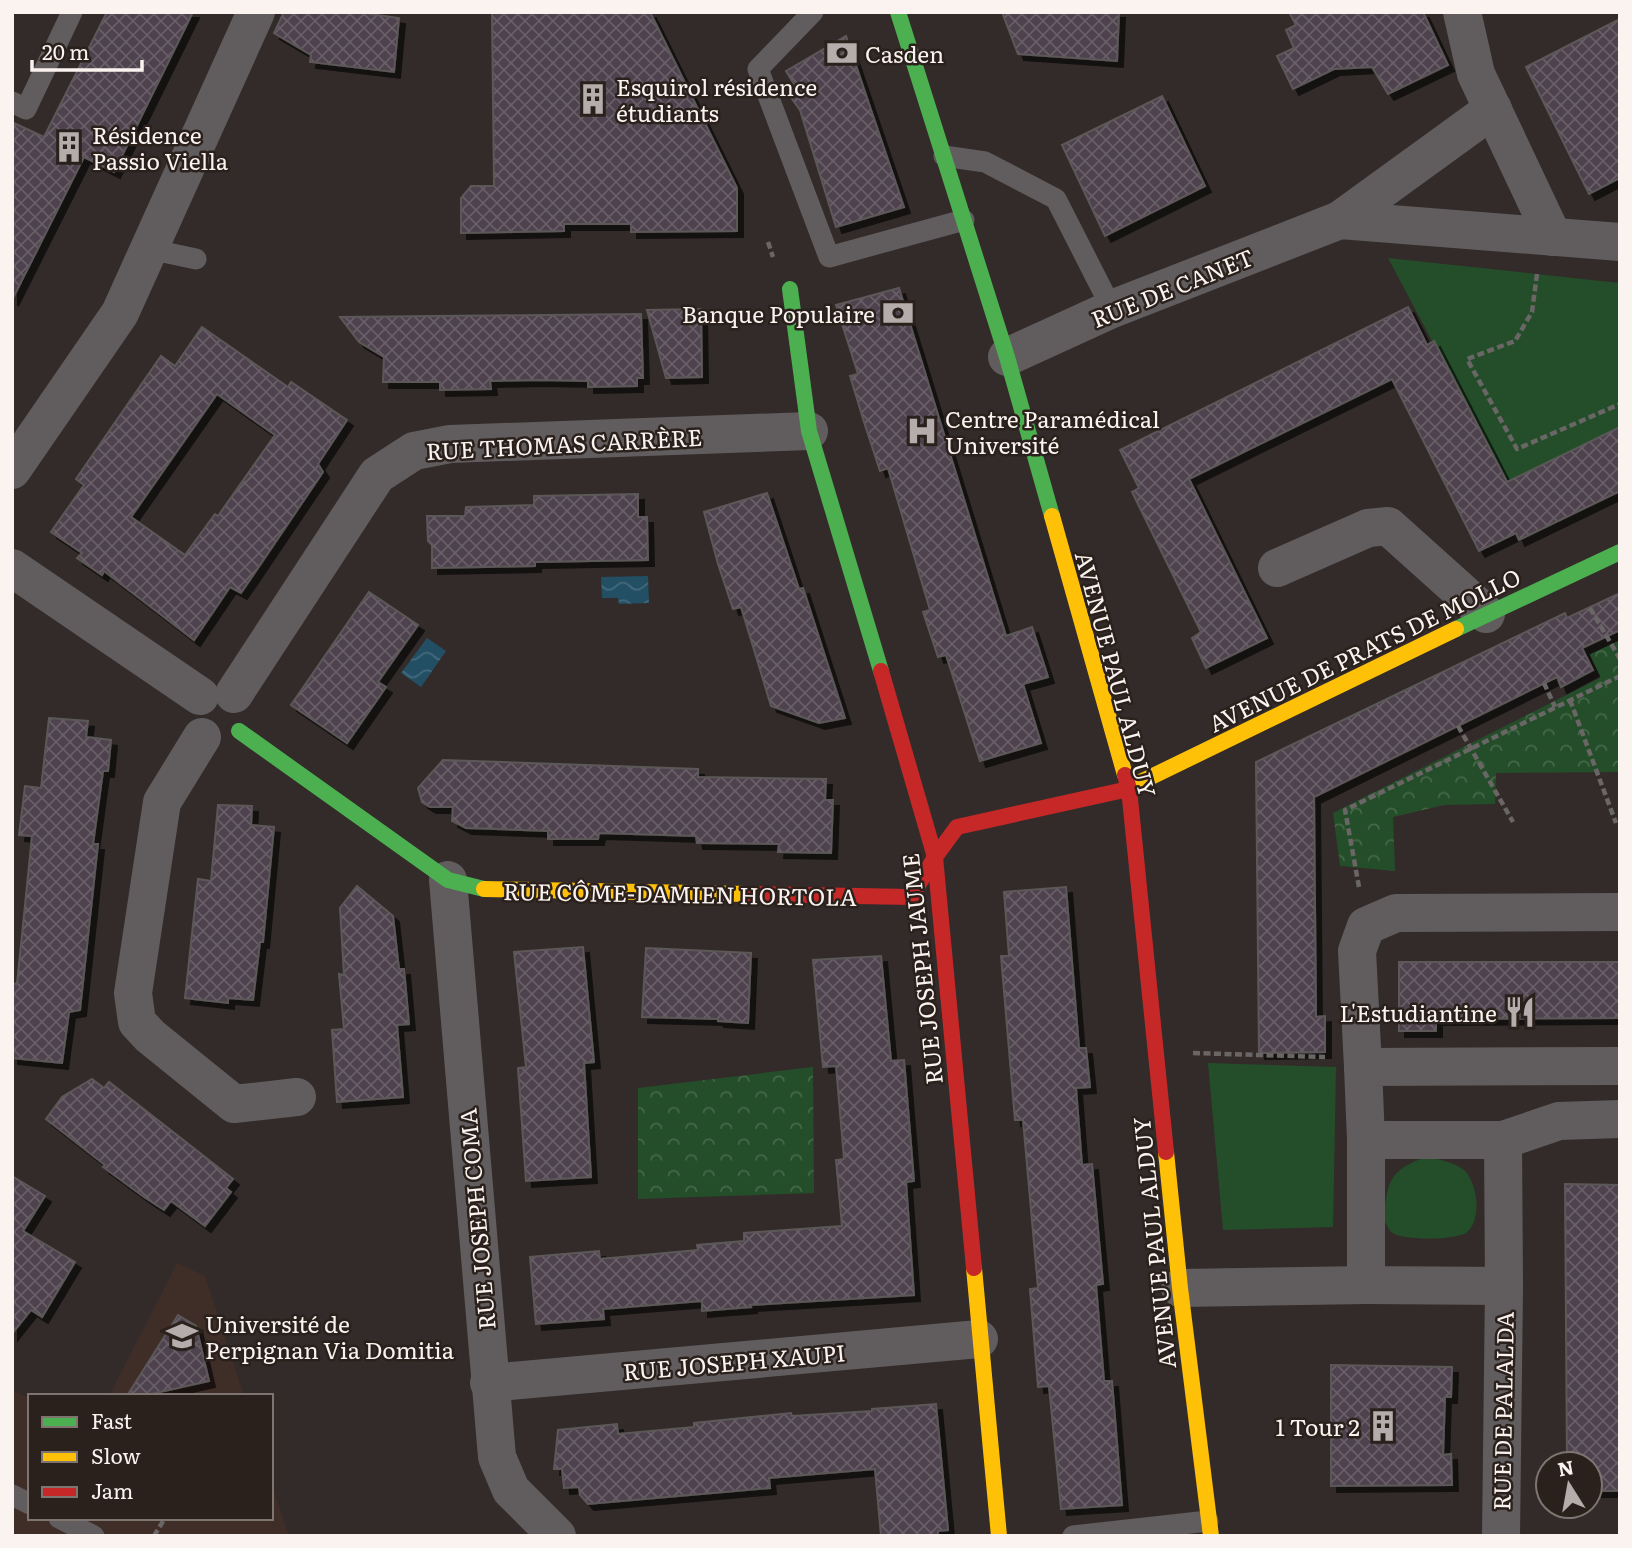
<svg xmlns="http://www.w3.org/2000/svg" width="1632" height="1548" viewBox="0 0 1632 1548" font-family="Literata,serif">
<style>
.built{fill:#3f2e28}
.green{fill:#244e29}
.park{fill:url(#park-crowns)}
.water{fill:url(#water-waves)}
.building{fill:url(#building-cross-hatch);stroke:#5c5859;stroke-width:2;fill-rule:evenodd;filter:url(#shadow)}
.lines{fill:none;stroke-linecap:round;stroke-linejoin:round}
.path{stroke:#6a6666;stroke-width:4.5;stroke-dasharray:7 3.5;stroke-linecap:butt}
.lane{stroke:#615d5e;stroke-width:21}
.street{stroke:#615d5e;stroke-width:38}
.fast{stroke:#4caf50;stroke-width:16}
.slow{stroke:#ffc107;stroke-width:16}
.jam{stroke:#c62828;stroke-width:16}
.labels{text-anchor:middle;dominant-baseline:central;stroke-width:5;stroke-linejoin:round;paint-order:stroke}
.poi-label{font-size:23px;fill:#fbf3f0;stroke:#2b211c;text-anchor:start}
.street-label{font-size:23px;fill:#fbf3f0;stroke:#2b211c}
</style>
<defs>
<pattern id="park-crowns" width="20" height="18" patternUnits="userSpaceOnUse" patternTransform="scale(1.75)"><rect width="20" height="18" fill="#244e29"/><path d="M2 6a3 3 0 1 1 6 0M12 15a3 3 0 1 1 6 0" fill="none" stroke="#456848"/></pattern>
<pattern id="water-waves" width="16" height="10" patternUnits="userSpaceOnUse" patternTransform="scale(1.75)"><rect width="16" height="10" fill="#234f65"/><path d="M0 5q4-4 8 0t8 0" fill="none" stroke="#44697b"/></pattern>
<pattern id="building-cross-hatch" width="8" height="8" patternUnits="userSpaceOnUse" patternTransform="scale(1.75)"><rect width="8" height="8" fill="#4e424d"/><path d="M0 0l8 8M0 8l8-8" fill="none" stroke="#685e67"/></pattern>
<filter id="shadow"><feDropShadow dx="6" dy="6" stdDeviation="0" flood-color="#0009"/></filter>
</defs>
<rect width="100%" height="100%" fill="#322b2a"/>
<g class="built">
<polygon points="177,1263 205,1276 244,1396 109,1396"/>
<polygon points="12,1390 30,1399 30,1518 271,1518 271,1481 289,1536 12,1536"/>
</g>
<g class="green">
<polygon points="1388,258 1620,283 1620,427 1507,482"/>
<polygon points="1208,1063 1336,1067 1333,1227 1223,1230"/>
<path d="M 1426,1157 C 1438,1159 1458,1163 1466,1172 C 1478,1187 1482,1221 1466,1233 C 1455,1240 1401,1241 1391,1232 C 1388,1228 1385,1222 1383,1218 C 1389,1180 1388,1171 1426,1157 Z"/>
</g>
<g class="park">
<polygon points="1620,640 1620,772 1496,773 1495,804 1444,805 1393,817 1395,871 1340,866 1333,813 1600,678 1590,654"/>
<polygon points="813,1067 814,1193 638,1199 638,1088"/>
</g>
<g class="water">
<polygon points="648,576 649,603 619,604 618,598 602,598 601,577"/>
<polygon points="427,638 446,651 421,687 401,673"/>
</g>
<g class="building">
<polygon points="107,12 193,12 114,172 84,157 12,300 12,122 44,137"/>
<polygon points="284,12 370,12 370,14 399,18 394,72 310,62 311,55 274,33"/>
<polygon points="492,12 650,12 737,188 737,231 631,232 631,224 564,224 564,231 461,233 461,198 471,186 494,186"/>
<polygon points="1002,12 1119,12 1117,61 1018,54"/>
<polygon points="1289,12 1423,12 1448,65 1388,94 1372,67 1334,69 1293,89 1277,56 1294,48 1286,30 1296,25"/>
<polygon points="1620,19 1620,178 1589,194 1526,67"/>
<polygon points="846,36 904,207 836,227 800,110 792,99 800,94 786,71"/>
<polygon points="1162,96 1205,186 1105,236 1062,145"/>
<polygon points="899,288 1006,636 1032,627 1048,677 1023,684 1041,743 980,761 946,655 938,657 923,612 930,610 888,468 880,471 864,422 850,376 858,374 836,305"/>
<polygon points="1408,307 1427,345 1434,341 1507,482 1620,427 1620,491 1519,540 1516,533 1479,551 1392,379 1189,479 1267,638 1206,668 1192,638 1201,632 1132,492 1139,488 1120,450"/>
<polygon points="701,309 702,377 666,378 647,310"/>
<polygon points="641,314 643,378 637,378 637,386 588,387 588,381 539,380 490,381 491,389 440,390 440,382 383,382 384,357 359,342 340,317"/>
<path d="M 202,327 L 288,387 L 291,382 L 347,420 L 318,464 L 323,472 L 241,593 L 230,587 L 194,640 L 104,571 L 102,575 L 77,558 L 82,553 L 51,532 L 84,485 L 76,479 L 161,356 L 175,366 ZM 217,394 L 275,435 L 218,516 L 215,514 L 185,555 L 131,517 Z"/>
<polygon points="767,493 799,589 803,588 845,718 819,723 771,706 741,607 733,609 718,564 704,512"/>
<polygon points="638,494 638,517 647,517 648,560 535,562 535,566 432,568 432,545 428,541 427,516 465,516 466,507 534,505 534,496"/>
<polygon points="369,592 418,625 378,682 386,687 347,743 291,705"/>
<polygon points="1620,593 1620,630 1582,648 1593,670 1561,687 1557,677 1314,797 1316,1017 1325,1016 1325,1052 1259,1053 1256,762 1565,613 1567,618"/>
<polygon points="49,718 88,721 86,737 111,740 108,771 103,771 93,844 98,844 80,1010 69,1012 62,1063 12,1058 12,983 17,984 32,836 19,835 25,786 41,788"/>
<polygon points="443,760 698,769 698,777 826,779 825,800 833,800 831,853 778,852 779,844 697,843 696,836 599,833 598,839 548,839 548,831 466,828 452,821 453,807 430,807 422,802 418,788"/>
<polygon points="218,805 252,806 251,825 274,827 263,942 260,942 253,1000 228,998 228,1003 185,998 198,879 211,881"/>
<polygon points="357,886 393,916 399,969 404,969 409,1024 397,1025 403,1097 337,1102 332,1030 344,1029 339,974 344,975 340,908"/>
<polygon points="1066,887 1079,1048 1086,1048 1090,1087 1076,1088 1082,1165 1092,1164 1103,1284 1096,1285 1104,1381 1112,1381 1122,1505 1061,1509 1049,1386 1038,1387 1030,1289 1038,1288 1023,1120 1015,1120 1001,956 1009,956 1004,892"/>
<polygon points="583,947 594,1062 584,1063 591,1177 526,1181 518,1068 526,1067 514,952"/>
<polygon points="646,948 751,953 748,1023 718,1021 718,1019 642,1017"/>
<polygon points="881,956 891,1061 904,1060 914,1181 906,1182 914,1295 750,1305 751,1307 702,1311 702,1301 603,1309 604,1319 536,1324 530,1257 599,1251 600,1259 698,1250 697,1245 744,1241 744,1233 842,1226 836,1160 844,1159 836,1066 823,1067 813,960"/>
<polygon points="1399,962 1620,962 1620,1018 1436,1019 1436,1031 1399,1031"/>
<polygon points="92,1079 104,1088 109,1082 233,1179 226,1188 231,1192 205,1226 171,1201 164,1210 144,1197 103,1167 105,1165 46,1119 62,1097"/>
<polygon points="12,1176 45,1196 23,1231 75,1262 42,1317 31,1310 12,1334"/>
<polygon points="1565,1184 1620,1185 1620,1491 1590,1491 1590,1464 1567,1464"/>
<polygon points="178,1315 196,1326 209,1381 142,1396 127,1396"/>
<polygon points="1331,1365 1452,1367 1451,1397 1445,1397 1443,1455 1451,1454 1452,1485 1331,1486"/>
<polygon points="936,1404 948,1530 938,1531 938,1536 881,1536 875,1469 769,1478 770,1488 588,1504 580,1495 579,1487 564,1488 562,1469 554,1469 558,1430 617,1424 618,1434 694,1427 694,1423 791,1413 792,1416 872,1411 872,1409"/>
</g>
<g class="lines">
<g class="path">
<polyline points="768,242 773,257"/>
<polyline points="1537,274 1532,312 1515,341 1467,359 1517,449 1620,404"/>
<polyline points="1590,608 1620,659"/>
<polyline points="1544,683 1555,707"/>
<polyline points="1570,700 1616,823"/>
<polyline points="1458,726 1513,822"/>
<polyline points="1359,887 1345,810 1620,676"/>
<polyline points="1193,1053 1325,1057"/>
<polyline points="154,1536 165,1518"/>
</g>
<g class="lane">
<polyline points="813,12 758,69 829,257 964,220"/>
<polyline points="12,102 26,109 72,12"/>
<polyline points="944,156 985,162 1056,199 1112,309"/>
<polyline points="149,249 196,259"/>
<polyline points="12,1495 30,1504"/>
<polyline points="59,1518 94,1536"/>
<polyline points="1073,1536 1208,1521"/>
</g>
<g class="street">
<polyline points="1462,12 1476,74 1553,237"/>
<polyline points="1340,220 1493,109"/>
<polyline points="1007,357 1112,309 1340,220 1620,242"/>
<polyline points="12,470 120,313 256,12"/>
<polyline points="12,568 200,696"/>
<polyline points="1277,568 1368,528 1388,526 1486,614"/>
<polyline points="234,694 377,475 414,451 450,444 809,431"/>
<polyline points="202,737 162,802 133,993 137,1022 150,1036 234,1104 297,1097"/>
<polyline points="448,880 497,1457 511,1490 557,1536"/>
<polyline points="1363,1067 1357,951 1366,926 1396,913 1620,912"/>
<polyline points="1366,1140 1363,1067 1620,1066"/>
<polyline points="1503,1140 1504,1286 1366,1285 1366,1140 1503,1140 1559,1121 1620,1119"/>
<polyline points="1180,1288 1366,1285"/>
<polyline points="489,1383 979,1339"/>
<polyline points="1501,1536 1504,1286"/>
</g>
<g class="fast">
<polyline points="898,12 1007,357 1052,516"/>
<polyline points="790,289 809,431 881,671"/>
<polyline points="1456,629 1620,552"/>
<polyline points="239,731 448,880 484,889"/>
</g>
<g class="slow">
<polyline points="1052,516 1125,775"/>
<polyline points="1124,790 1456,629"/>
<polyline points="484,889 749,894"/>
<polyline points="1166,1152 1180,1288 1211,1536"/>
<polyline points="974,1268 999,1536"/>
</g>
<g class="jam">
<polyline points="881,671 935,857 974,1268"/>
<polyline points="1125,775 1129,789 1166,1152"/>
<polyline points="749,894 911,897 935,857 957,827 1124,790"/>
</g>
</g>
<defs>
<symbol id="bank-bare" viewBox="-9 -9 18 18"><path d="M-6-4H6V4H-6ZM0-2.3a2.3 2.3 0 1 0 0 4.6a2.3 2.3 0 1 0 0-4.6Z" fill="#b5adab" stroke="#2b211c" stroke-width="2.5" paint-order="stroke"/></symbol>
<symbol id="building-bare" viewBox="-9 -9 18 18"><path d="M-4-6H4V6H1V3H-1V6H-4ZM-2.5-4.3h1.7v1.8h-1.7ZM.8-4.3h1.7v1.8H.8ZM-2.5-1h1.7V.8h-1.7ZM.8-1h1.7V.8H.8Z" fill="#b5adab" stroke="#2b211c" stroke-width="2.5" paint-order="stroke"/></symbol>
<symbol id="hospital-bare" viewBox="-9 -9 18 18"><path d="M-5-5h3v3.5h4V-5h3V5h-3V1.5h-4V5h-3Z" fill="#b5adab" stroke="#2b211c" stroke-width="2.5" paint-order="stroke"/></symbol>
<symbol id="restaurant-bare" viewBox="-9 -9 18 18"><path d="M-5-6h1v4h1v-4h1v4h1v-4h1v5L-1.5 .5V6h-2V.5L-5-1ZM5-6V6H3V1.5H1.5Q1.5-4 5-6Z" fill="#b5adab" stroke="#2b211c" stroke-width="2.5" paint-order="stroke"/></symbol>
<symbol id="university-bare" viewBox="-9 -9 18 18"><path d="M0-5L7-2L0 1L-7-2ZM-4 1L0 2.5L4 1V4Q0 6-4 4Z" fill="#b5adab" stroke="#2b211c" stroke-width="2.5" paint-order="stroke"/></symbol>
</defs>
<g fill-rule="evenodd">
<use href="#bank-bare" x="820" y="31" width="44" height="44"/>
<use href="#building-bare" x="571" y="77" width="44" height="44"/>
<use href="#building-bare" x="47" y="125" width="44" height="44"/>
<use href="#bank-bare" x="876" y="291" width="44" height="44"/>
<use href="#hospital-bare" x="900" y="409" width="44" height="44"/>
<use href="#restaurant-bare" x="1498" y="990" width="44" height="44"/>
<use href="#university-bare" x="160" y="1314" width="44" height="44"/>
<use href="#building-bare" x="1361" y="1404" width="44" height="44"/>
</g>
<g class="labels">
<g class="poi-label">
<text x="865" y="53">Casden</text>
<text x="616" y="86">Esquirol résidence<tspan x="616" dy="26">étudiants</tspan></text>
<text x="92" y="134">Résidence<tspan x="92" dy="26">Passio Viella</tspan></text>
<text x="875" y="313" text-anchor="end">Banque Populaire</text>
<text x="945" y="418">Centre Paramédical<tspan x="945" dy="26">Université</tspan></text>
<text x="1497" y="1012" text-anchor="end">L'Estudiantine</text>
<text x="205" y="1323">Université de<tspan x="205" dy="26">Perpignan Via Domitia</tspan></text>
<text x="1360" y="1426" text-anchor="end">1 Tour 2</text>
</g>
<g class="street-label">
<text transform="translate(1172 287) rotate(-22)">RUE DE CANET</text>
<text transform="translate(564 443) rotate(-3)">RUE THOMAS CARRÈRE</text>
<text transform="translate(1364 649) rotate(-26)">AVENUE DE PRATS DE MOLLO</text>
<text transform="translate(1117 674) rotate(75)">AVENUE PAUL ALDUY</text>
<text transform="translate(680 893) rotate(1)">RUE CÔME-DAMIEN HORTOLA</text>
<text transform="translate(921 969) rotate(-96)">RUE JOSEPH JAUME</text>
<text transform="translate(476 1219) rotate(-95)">RUE JOSEPH COMA</text>
<text transform="translate(1153 1243) rotate(-96)">AVENUE PAUL ALDUY</text>
<text transform="translate(734 1361) rotate(-5)">RUE JOSEPH XAUPI</text>
<text transform="translate(1502 1411) rotate(-89)">RUE DE PALALDA</text>
</g>
</g>
<rect width="1632" height="1548" fill="none" stroke="#fbf3f0" stroke-width="28"/>
<rect x="28" y="1394" width="245" height="126" fill="#2b211c" stroke="#7e7571" stroke-width="2"/>
<rect x="42" y="1417" width="35" height="10" fill="#4caf50" stroke="#7e7571" stroke-width="2"/>
<text x="91" y="1429" font-size="21" fill="#fbf3f0">Fast</text>
<rect x="42" y="1452" width="35" height="10" fill="#ffc107" stroke="#7e7571" stroke-width="2"/>
<text x="91" y="1464" font-size="21" fill="#fbf3f0">Slow</text>
<rect x="42" y="1487" width="35" height="10" fill="#c62828" stroke="#7e7571" stroke-width="2"/>
<text x="91" y="1499" font-size="21" fill="#fbf3f0">Jam</text>
<g transform="translate(1569 1485) rotate(349)"><circle r="33" fill="#2b211c" stroke="#7e7571" stroke-width="2"/>
<path d="M0-5L12 26L0 18L-12 26Z" fill="#b5adab"/>
<text y="-10" font-size="19" font-weight="bold" text-anchor="middle" fill="#fbf3f0">N</text>
</g>
<path d="M32 60v10h110v-10" fill="none" stroke="#fbf3f0" stroke-width="3.5"/>
<text x="42" y="60" font-size="21" fill="#fbf3f0" stroke="#2b211c" stroke-width="5" paint-order="stroke">20 m</text>
</svg>
